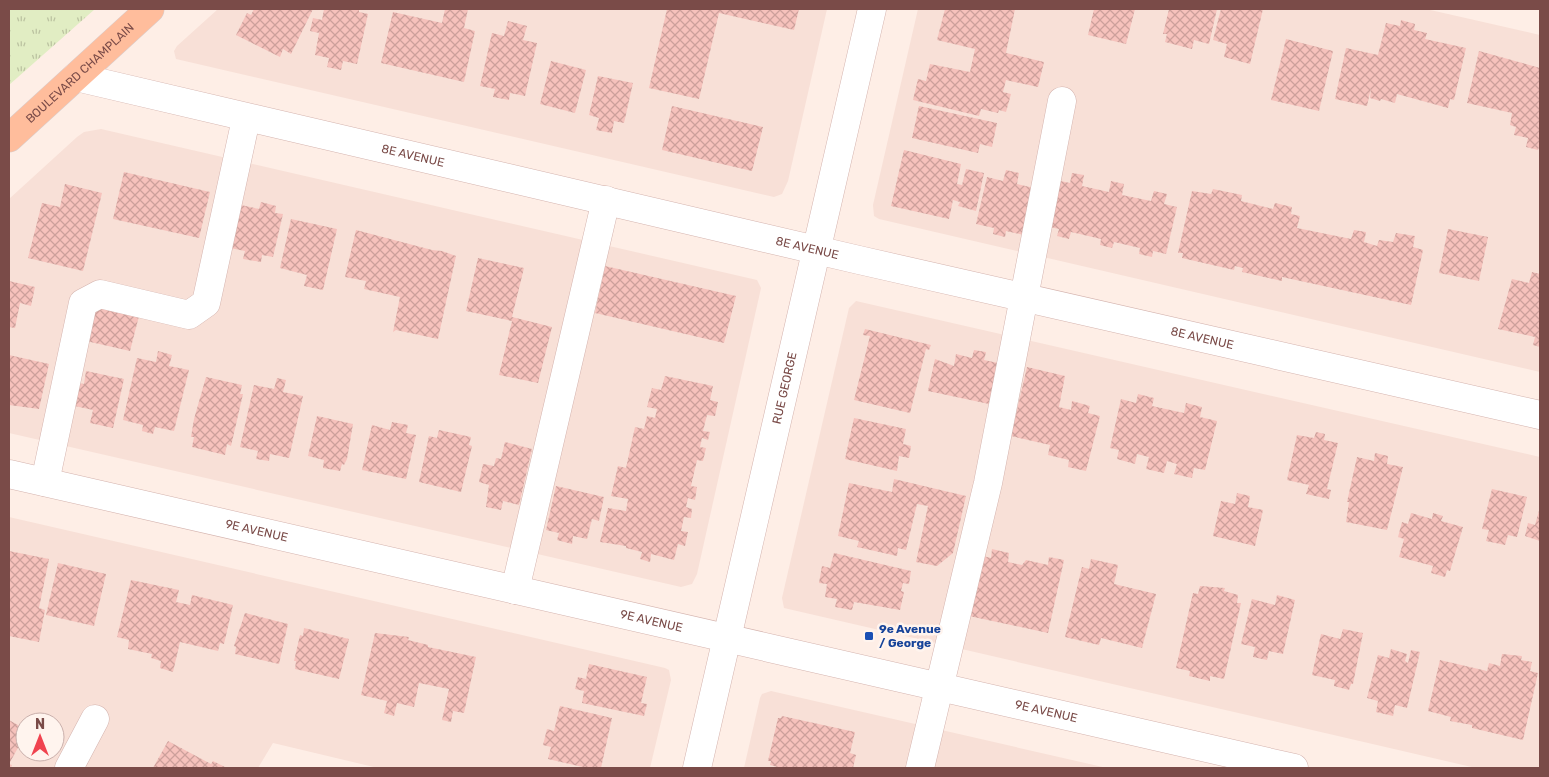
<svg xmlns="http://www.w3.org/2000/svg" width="1549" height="777" viewBox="0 0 1549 777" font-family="Rubik,sans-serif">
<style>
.residential{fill:#f8e0d7;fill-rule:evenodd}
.park{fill:url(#park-tufts)}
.building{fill:url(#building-cross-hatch)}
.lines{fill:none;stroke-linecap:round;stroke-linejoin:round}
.minor-casing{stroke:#d4b3ae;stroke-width:29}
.major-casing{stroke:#dacdcc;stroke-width:29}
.minor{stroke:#fff;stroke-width:28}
.major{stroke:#ffbd9c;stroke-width:28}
.transit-dot{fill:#1a4fb4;stroke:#fff4ee;stroke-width:2}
.labels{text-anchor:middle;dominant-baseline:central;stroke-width:5;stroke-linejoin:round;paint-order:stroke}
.street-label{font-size:12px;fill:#7a4b48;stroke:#fff4ee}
.transit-label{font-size:12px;font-weight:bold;fill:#164399;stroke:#fff4ee;text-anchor:start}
</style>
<defs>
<pattern id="park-tufts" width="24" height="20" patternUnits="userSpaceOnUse" patternTransform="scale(1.25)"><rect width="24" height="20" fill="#e1edc3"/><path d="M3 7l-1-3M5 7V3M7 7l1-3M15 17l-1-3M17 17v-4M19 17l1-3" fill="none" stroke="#bbc2a0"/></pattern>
<pattern id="building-cross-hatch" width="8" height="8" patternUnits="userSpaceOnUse" patternTransform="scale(1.25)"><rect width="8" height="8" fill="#f6c2bc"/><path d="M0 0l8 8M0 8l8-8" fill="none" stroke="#cca09b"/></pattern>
</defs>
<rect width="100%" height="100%" fill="#feeee6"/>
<g class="residential">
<polygon points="218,9 827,9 788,181 782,194 774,197 176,59 174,51 177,46"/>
<polygon points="918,9 1426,9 1540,35 1540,372 879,219 874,216 873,205"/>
<polygon points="101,129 757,280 761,288 697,574 692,584 681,587 9,433 9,199 77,137 84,132"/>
<polygon points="856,301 1540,457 1540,768 1476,768 784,608 782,598 849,308"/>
<path d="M 9,517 L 665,668 L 669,670 L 671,680 L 650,768 L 378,768 L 273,743 L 258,768 L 9,768 ZM 25,722 L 55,722 L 55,752 L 25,752 Z"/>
<polygon points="771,691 1107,768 744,768 760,698 762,694"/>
</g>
<polygon class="park" points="9,9 95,9 9,85"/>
<g class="building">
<polygon points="254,9 313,9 291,54 283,49 280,57 236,35 247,13 251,15"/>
<polygon points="324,9 359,9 359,12 368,14 357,64 343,61 341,70 327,67 329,58 315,55 319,33 310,31 313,18 322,20"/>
<polygon points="445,9 468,9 464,28 475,31 464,82 381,63 393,12 442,23"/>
<polygon points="667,9 799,9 794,30 719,13 699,99 649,88"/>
<polygon points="945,9 1015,9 1006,53 1044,62 1038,87 1006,80 1003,92 1011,94 1006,112 999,110 998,113 981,109 979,116 913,100 918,79 926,81 930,64 970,72 975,49 937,40"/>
<polygon points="1094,9 1135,9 1126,44 1088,35"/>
<polygon points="1169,9 1217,9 1209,44 1194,40 1192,49 1165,42 1167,34 1163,34"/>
<polygon points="1221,9 1263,9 1250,64 1224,57 1227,44 1213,40"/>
<polygon points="1401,20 1415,24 1414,30 1427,33 1425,39 1466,48 1454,100 1450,99 1448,108 1397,94 1395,103 1381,99 1380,101 1370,98 1371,88 1367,106 1335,99 1346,48 1378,55 1386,23 1400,26"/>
<polygon points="508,21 527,26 523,40 537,43 525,96 510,93 509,100 493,97 495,89 480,86 492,33 504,36"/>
<polygon points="1286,39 1333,51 1319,111 1271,100"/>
<polygon points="1479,51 1540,68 1540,145 1538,150 1526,147 1528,138 1514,135 1516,127 1510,125 1512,113 1467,103"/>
<polygon points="551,61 586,70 575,113 540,104"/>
<polygon points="598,76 633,83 624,123 614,121 612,133 596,130 599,118 589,115"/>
<polygon points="672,106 763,127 752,171 662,150"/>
<polygon points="919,106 997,123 992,147 980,144 978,153 912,138"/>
<polygon points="904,150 961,164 957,184 962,185 966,169 984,173 976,211 958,206 960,202 953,200 949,219 891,206"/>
<polygon points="1006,170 1019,173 1017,184 1034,188 1024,235 1006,231 1005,237 993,234 994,228 976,224 987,177 1003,181"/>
<polygon points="124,172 210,192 199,238 113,219"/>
<polygon points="1072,173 1084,175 1082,186 1109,192 1111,181 1124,184 1122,195 1151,201 1154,191 1167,194 1164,204 1177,207 1166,254 1153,251 1152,257 1139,254 1140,248 1114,242 1112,248 1100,245 1101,239 1071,232 1069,239 1057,236 1059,229 1045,226 1056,180 1070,183"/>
<polygon points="65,184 102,193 83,271 28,258 42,203 60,207"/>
<polygon points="1213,189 1242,195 1241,201 1273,209 1275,203 1292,207 1291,214 1300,216 1297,228 1351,239 1354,230 1366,232 1364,242 1377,246 1379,240 1393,242 1396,233 1415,236 1413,247 1423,250 1411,305 1282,277 1282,281 1242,272 1243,268 1235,266 1234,270 1182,258 1183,253 1178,253 1192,191 1211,194"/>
<polygon points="261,202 276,206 275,213 283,214 273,257 262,255 261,262 243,259 245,251 230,248 241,205 259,209"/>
<polygon points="291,219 337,229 323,290 304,286 307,275 280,268"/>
<polygon points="1448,229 1488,237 1479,281 1439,273"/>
<polygon points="356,230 432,250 442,251 456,256 438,339 396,330 393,332 400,297 364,289 366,281 345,277"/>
<polygon points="478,258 524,268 512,317 552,327 538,383 499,375 512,321 466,311"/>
<polygon points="605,266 736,296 724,343 595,313"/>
<polygon points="1532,272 1540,274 1540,347 1533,345 1535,337 1498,329 1512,279 1529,283"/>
<polygon points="9,281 35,287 31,306 20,303 15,328 9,327"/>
<polygon points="95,306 139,316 130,351 86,341"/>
<polygon points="865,329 931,345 929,350 926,349 910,413 854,400 870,336 863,335"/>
<polygon points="974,350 986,352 984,360 998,363 989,404 928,391 935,359 954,366 956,354 972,358"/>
<polygon points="158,351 172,355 169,366 189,370 174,431 155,427 153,434 142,431 143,425 123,420 137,358 156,362"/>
<polygon points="9,355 49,364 39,409 9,405"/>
<polygon points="1027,367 1065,376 1059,407 1071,410 1072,401 1090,406 1088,413 1100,416 1086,471 1068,467 1069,460 1048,455 1050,445 1011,436"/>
<polygon points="86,371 124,379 113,428 90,423 93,410 70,405 75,382 84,384"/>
<polygon points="665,376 713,386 710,400 718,402 715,416 707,415 703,431 710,432 708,440 702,438 700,447 706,448 703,461 697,460 691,486 697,487 695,500 688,498 686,507 692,509 691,518 684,517 681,531 688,532 685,546 678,544 674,560 651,554 650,562 640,559 642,552 626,548 626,546 600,542 608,508 626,511 628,499 611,496 618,466 626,468 635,427 644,429 647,416 655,418 657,409 647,407 652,388 661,390"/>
<polygon points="206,377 242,385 240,394 243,394 231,446 227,444 225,455 192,447 194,437 191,437 194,419"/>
<polygon points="277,378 286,380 283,392 303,396 289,458 270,454 269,461 256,459 258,451 240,447 254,385 274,389"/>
<polygon points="1138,394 1154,398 1152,406 1184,413 1186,403 1202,407 1200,417 1217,421 1205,470 1194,468 1192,478 1174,474 1177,464 1167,461 1164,473 1146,469 1149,457 1137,454 1135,464 1117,459 1119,450 1110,448 1121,399 1136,403"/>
<polygon points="317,416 353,424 347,459 344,465 342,464 340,471 323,468 324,460 308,456"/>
<polygon points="854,418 906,429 903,444 911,446 909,458 899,456 897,471 845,459"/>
<polygon points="392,422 408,425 406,433 416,435 406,479 362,470 372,425 390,430"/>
<polygon points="439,430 471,437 469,445 472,446 461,492 419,482 429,436 437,438"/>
<polygon points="1316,432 1325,434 1324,440 1338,443 1327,489 1331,490 1329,499 1306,494 1309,485 1287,480 1297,435 1314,438"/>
<polygon points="505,442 532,449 519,505 503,501 501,510 486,507 489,485 479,482 483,464 494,466 496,458 501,459"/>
<polygon points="1375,453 1388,456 1387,464 1403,467 1387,530 1346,522 1349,502 1347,502 1357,457 1374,461"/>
<polygon points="894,479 966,496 953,553 937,566 916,562 928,506 917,504 906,550 898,548 897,556 857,547 859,541 838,536 849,483 892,492"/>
<polygon points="556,486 604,497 599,521 592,519 587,539 573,536 572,544 557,540 559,533 546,530"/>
<polygon points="1492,489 1527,497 1517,537 1508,535 1505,545 1486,541 1489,530 1482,529"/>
<polygon points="1237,493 1250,496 1248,507 1263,510 1255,546 1213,536 1221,501 1235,504"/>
<polygon points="1540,507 1540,541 1525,536 1528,523 1535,525"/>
<polygon points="1411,513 1432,519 1433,513 1443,516 1441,521 1463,527 1450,571 1447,570 1445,577 1431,573 1433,566 1399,557 1404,539 1398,537 1402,522 1408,524"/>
<polygon points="992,549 1009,553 1008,562 1022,565 1026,560 1048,565 1049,557 1064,560 1048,633 969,616 983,556 991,558"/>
<polygon points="9,551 49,559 39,608 45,610 39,642 9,636"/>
<polygon points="834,553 911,571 909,584 903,583 901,591 904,592 900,610 854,602 852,610 835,607 837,599 825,597 827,584 819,583 822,566 830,568"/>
<polygon points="1091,559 1118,565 1114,584 1156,594 1142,648 1101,638 1099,645 1065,637 1082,567 1089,569"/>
<polygon points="58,563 106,574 94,626 46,615"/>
<polygon points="131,580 179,590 176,602 190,605 192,595 233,605 224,644 220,643 218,651 180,642 173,672 160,668 161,661 151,658 152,654 128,649 129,640 117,637"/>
<polygon points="1200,586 1225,588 1224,591 1238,595 1237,603 1241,603 1224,679 1210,676 1210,681 1189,676 1190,671 1176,668 1193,593 1198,594"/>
<polygon points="1277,595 1295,600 1283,654 1269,651 1267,660 1253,657 1255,647 1241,644 1252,599 1275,605"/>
<polygon points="245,613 288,624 279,664 235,654 236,647 234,646"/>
<polygon points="304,628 349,639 339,679 295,669 296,661 294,661 300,635 303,636"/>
<polygon points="1343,629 1363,633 1353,684 1351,684 1349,690 1334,686 1335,680 1312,675 1321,634 1340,639"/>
<polygon points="375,633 409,637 408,640 428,645 428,647 476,657 464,713 453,711 451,722 442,720 449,689 419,683 414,707 397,703 394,716 384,713 387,701 361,695"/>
<polygon points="1391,649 1407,654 1405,661 1408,663 1411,650 1420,652 1407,708 1395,705 1393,716 1376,712 1378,701 1367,698 1378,655 1389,658"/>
<polygon points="1502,654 1522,656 1521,660 1532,662 1530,671 1538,673 1523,740 1472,728 1472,725 1450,721 1451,717 1428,711 1440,660 1487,671 1489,663 1500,666"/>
<polygon points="589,664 647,677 641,703 647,704 644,716 582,703 584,691 575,689 578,677 586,679"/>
<polygon points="560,706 612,718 601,768 587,768 548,759 551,747 543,745 547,729 554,731"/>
<polygon points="782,716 855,732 850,753 856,755 853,768 781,768 770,765 771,761 768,761 778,718 781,718"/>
<polygon points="9,720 25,729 25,735 9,764 12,765 11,768 9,768"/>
<polygon points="168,741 211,764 213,761 227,768 153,768"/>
</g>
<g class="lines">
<defs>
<g id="minor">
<path id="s1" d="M 76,77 L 859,260 L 1540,415"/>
<path id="s2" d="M 9,474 L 1294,768"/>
<polyline points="45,482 83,303 100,294 189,315 206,303 246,119"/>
<polyline points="515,590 606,200"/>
<polyline points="69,768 95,719"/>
<path id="s3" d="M 697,768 L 872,9"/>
<polyline points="920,768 988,483 1062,101"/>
</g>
<g id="major">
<path id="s4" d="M 9,138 L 150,9"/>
</g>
</defs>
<use href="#minor" class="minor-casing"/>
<use href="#major" class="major-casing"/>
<use href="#minor" class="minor"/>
<use href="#major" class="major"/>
</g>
<rect class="transit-dot" x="864" y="631" width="10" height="10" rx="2.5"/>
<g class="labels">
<g class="street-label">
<text stroke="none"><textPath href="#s4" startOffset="96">BOULEVARD CHAMPLAIN</textPath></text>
<text stroke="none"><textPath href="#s1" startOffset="346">8E AVENUE</textPath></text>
<text stroke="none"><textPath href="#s1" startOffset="751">8E AVENUE</textPath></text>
<text stroke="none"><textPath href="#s1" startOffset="1156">8E AVENUE</textPath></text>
<text stroke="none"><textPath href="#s3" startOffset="390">RUE GEORGE</textPath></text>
<text stroke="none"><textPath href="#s2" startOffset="254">9E AVENUE</textPath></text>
<text stroke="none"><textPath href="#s2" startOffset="659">9E AVENUE</textPath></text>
<text stroke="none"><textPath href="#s2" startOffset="1064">9E AVENUE</textPath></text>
</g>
<g class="transit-label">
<text x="879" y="629">9e Avenue<tspan x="879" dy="14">/ George</tspan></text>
</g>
</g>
<rect width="1549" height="777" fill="none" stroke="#7a4b48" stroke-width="20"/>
<g transform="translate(40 737)"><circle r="24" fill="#fff4ee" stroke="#cab0ac"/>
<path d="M0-4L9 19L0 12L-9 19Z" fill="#f0434f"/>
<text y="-8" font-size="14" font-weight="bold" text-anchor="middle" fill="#7a4b48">N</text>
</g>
</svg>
